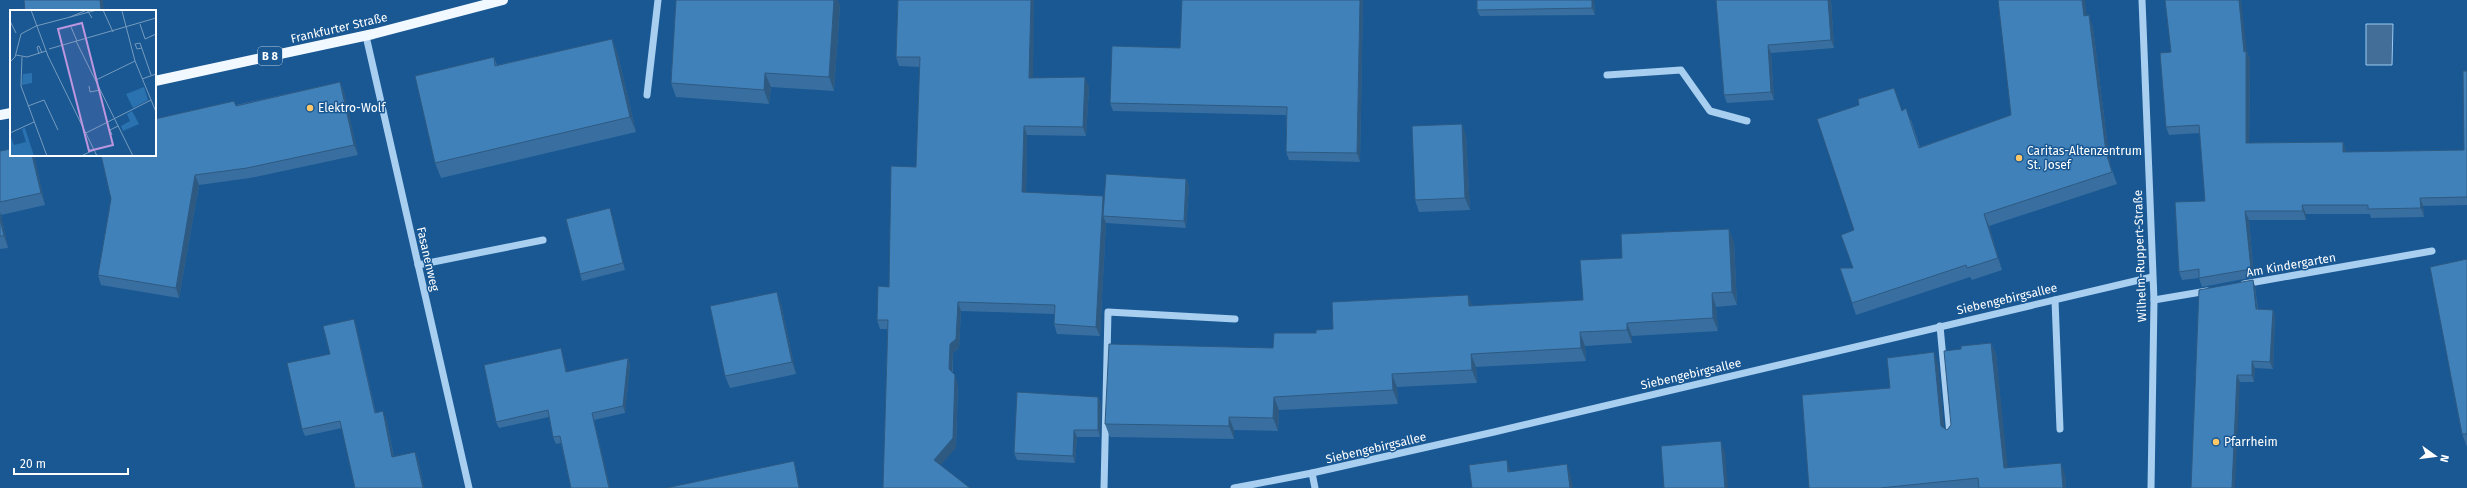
<svg xmlns="http://www.w3.org/2000/svg" width="2467" height="488" viewBox="0 0 2467 488" font-family="'Fira Sans',sans-serif">
<style>
.water{fill:#426e98;stroke:#9bcaf2}
.lines{fill:none;stroke-linecap:round;stroke-linejoin:round}
.minor{stroke:#a8cef0;stroke-width:7}
.major{stroke:#f1f8ff;stroke-width:10}
.wall{fill:#386fa0}
.shaded-wall{fill:#2e5a82}
.building{fill:#4181ba;stroke:#2e5a82}
.poi-dot{fill:#ffc767;stroke:#195893;stroke-width:1.5}
.labels{text-anchor:middle;dominant-baseline:central;stroke-width:3;stroke-linejoin:round;paint-order:stroke}
.shield{fill:#195893;stroke:#bacddf;stroke-width:1}
.shield-label{font-size:11px;font-weight:bold;fill:#fff}
.street-label{font-size:12px;fill:#fff;stroke:#195893}
.poi-label{font-size:12px;fill:#fff;stroke:#195893;text-anchor:start}
.inset-road{fill:none;stroke:#759bbe;stroke-width:1}
.view{fill:#bd96df;fill-opacity:0.15;stroke:#bd96df;stroke-width:2}
.inset-edge{fill:none;stroke:#fff;stroke-width:2}
</style>
<rect width="100%" height="100%" fill="#195893"/>
<polygon class="water" points="2366,24 2393,24 2392,65 2366,65"/>
<g class="lines">
<g class="minor">
<polyline points="2142,0 2154,300 2151,488"/>
<polyline points="366,36 469,488"/>
<polyline points="1607,75 1681,70 1710,111 1747,121"/>
<polyline points="647,95 658,0"/>
<polyline points="418,265 543,240"/>
<polyline points="2244,284 2432,251"/>
<polyline points="2055,300 2060,429"/>
<polyline points="2154,300 2207,291"/>
<polyline points="1940,326 1950,435"/>
<polyline points="1312,473 1315,488"/>
<polyline points="1104,488 1108,312 1235,319"/>
<polyline points="1234,488 1312,473 1494,432 2152,277"/>
</g>
<g class="major">
<polyline points="155,81 373,34 503,0"/>
<polyline points="0,115 11,113"/>
</g>
</g>
<g class="wall">
<polygon points="898,0 1033,78 1089,87 1086,136 1027,135 1026,192 1104,199 1186,179 1189,186 1186,228 1106,223 1100,336 1057,334 1054,324 1054,314 961,311 959,348 953,353 953,373 958,385 956,448 883,488 888,329 880,329 877,320 889,287 916,167 920,67 899,66 896,57"/>
<polygon points="1363,0 1360,162 1289,160 1286,152 1286,115 1113,111 1110,103 1180,48"/>
<polygon points="1477,0 1594,0 1595,15 1480,16 1477,10"/>
<polygon points="1716,0 1831,0 1834,48 1771,53 1774,100 1727,103 1724,95"/>
<polygon points="840,5 834,91 771,87 769,104 676,97 671,83"/>
<polygon points="2087,15 2093,27 2110,164 2117,184 1989,226 2002,270 1972,280 1970,277 1856,315 1840,268 1853,268 1854,230 1902,111 1911,120 1920,147 2011,115"/>
<polygon points="612,39 618,55 636,132 441,178 435,163 494,57 497,65"/>
<polygon points="2171,52 2247,52 2250,60 2249,143 2343,142 2346,152 2464,150 2467,71 2467,205 2423,206 2424,217 2371,218 2370,214 2306,214 2306,220 2249,220 2254,277 2202,287 2199,278 2182,280 2179,272 2205,201 2200,133 2169,135 2166,127"/>
<polygon points="340,82 344,92 358,155 250,178 199,185 179,298 101,285 98,275 236,105"/>
<polygon points="1466,136 1470,210 1419,212 1415,200"/>
<polygon points="0,151 11,155 34,155 45,205 1,215 8,248 0,249"/>
<polygon points="612,215 625,270 582,281 580,274"/>
<polygon points="1734,242 1737,305 1716,307 1718,331 1632,336 1632,343 1585,346 1586,361 1476,367 1477,383 1397,387 1398,404 1279,410 1278,431 1234,430 1234,439 1110,437 1105,424 1273,348 1316,333 1468,295 1472,306 1583,300 1622,258"/>
<polygon points="2467,259 2467,447 2462,434"/>
<polygon points="2253,280 2255,287 2258,309 2273,310 2275,317 2273,369 2255,368 2254,382 2240,382 2191,488"/>
<polygon points="781,304 796,374 730,388 725,376"/>
<polygon points="354,319 356,326 376,413 386,418 394,457 415,452 418,459 424,488 342,428 305,436 302,429 330,354"/>
<polygon points="1991,343 1996,354 2007,467 2065,474 2066,488 1809,488 1890,388 1938,364 1944,429 1947,430 1951,425 1961,349"/>
<polygon points="563,355 567,372 628,358 630,365 625,413 594,420 610,488 571,488 561,443 556,444 553,437 549,417 499,428 496,422"/>
<polygon points="1098,397 1101,404 1100,437 1077,437 1075,463 1017,460 1014,453"/>
</g>
<g class="shaded-wall">
<polygon points="100,0 103,0 104,11 101,11"/>
<polygon points="834,0 838,0 840,5 834,91 829,77"/>
<polygon points="1031,0 1034,0 1033,88 1029,78"/>
<polygon points="1360,0 1363,0 1360,162 1357,153"/>
<polygon points="1592,0 1594,0 1595,15 1592,8"/>
<polygon points="1828,0 1831,0 1834,48 1831,40"/>
<polygon points="2082,0 2085,0 2088,28 2084,16"/>
<polygon points="2239,0 2241,0 2247,52 2250,60 2249,151 2246,143 2244,52"/>
<polygon points="2089,15 2093,27 2110,164 2117,184 2106,152"/>
<polygon points="612,39 618,55 636,132 630,117"/>
<polygon points="1768,45 1771,53 1774,100 1771,92"/>
<polygon points="765,73 771,87 769,104 764,90"/>
<polygon points="1085,77 1089,87 1086,136 1083,127"/>
<polygon points="340,82 344,92 358,155 354,145"/>
<polygon points="1462,124 1466,136 1470,210 1465,198"/>
<polygon points="1024,126 1027,135 1026,201 1022,192"/>
<polygon points="2343,142 2346,151 2346,160 2343,152"/>
<polygon points="32,155 34,155 45,205 41,193"/>
<polygon points="195,175 199,185 179,298 176,288"/>
<polygon points="1186,179 1189,186 1186,228 1184,221"/>
<polygon points="1103,196 1107,206 1103,216 1106,223 1100,336 1096,327"/>
<polygon points="2420,198 2423,206 2424,217 2421,208"/>
<polygon points="2302,205 2306,214 2306,220 2303,211"/>
<polygon points="610,208 612,215 625,270 623,263"/>
<polygon points="2245,211 2249,220 2254,277 2251,269"/>
<polygon points="0,212 1,215 8,248 4,236 0,219"/>
<polygon points="1984,214 1989,226 2002,270 1998,258"/>
<polygon points="1729,229 1734,242 1737,305 1732,292"/>
<polygon points="2253,280 2255,287 2258,316 2256,309"/>
<polygon points="777,292 781,304 796,374 792,362"/>
<polygon points="1712,293 1716,307 1718,331 1713,318"/>
<polygon points="1468,295 1473,308 1469,306"/>
<polygon points="958,302 961,311 959,348 953,353 952,378 949,369 950,344"/>
<polygon points="2273,310 2275,317 2273,369 2270,362"/>
<polygon points="354,319 356,326 377,420 375,413"/>
<polygon points="1627,323 1632,336 1632,343 1627,330"/>
<polygon points="1580,332 1585,346 1586,361 1581,348"/>
<polygon points="1991,343 1996,354 2009,479 2004,468"/>
<polygon points="561,348 563,355 569,379 566,372"/>
<polygon points="1934,352 1938,364 1945,437 1941,426"/>
<polygon points="1471,354 1476,367 1477,383 1472,370"/>
<polygon points="628,358 630,365 625,413 623,406"/>
<polygon points="2252,361 2255,368 2254,382 2252,375"/>
<polygon points="1392,374 1397,387 1398,404 1393,390"/>
<polygon points="955,375 958,385 956,448 937,469 934,460"/>
<polygon points="2237,375 2240,382 2235,488 2232,488"/>
<polygon points="1098,397 1101,404 1100,437 1098,430"/>
<polygon points="1274,397 1279,410 1278,431 1273,418"/>
<polygon points="383,411 386,418 395,464 392,457"/>
<polygon points="592,413 594,420 610,488 609,488"/>
<polygon points="1229,417 1234,430 1234,439 1229,426"/>
<polygon points="1074,430 1077,437 1075,463 1073,456"/>
<polygon points="1721,441 1725,453 1728,488 1725,488"/>
<polygon points="415,452 418,459 424,488 423,488"/>
<polygon points="1507,460 1511,472 1508,472"/>
<polygon points="794,461 796,468 800,488 799,488"/>
<polygon points="2061,463 2065,474 2066,488 2063,488"/>
<polygon points="1567,464 1571,476 1573,488 1570,488"/>
</g>
<g class="building">
<polygon points="24,0 100,0 101,11 25,11"/>
<polygon points="676,0 834,0 829,77 765,73 764,90 671,83"/>
<polygon points="898,0 1031,0 1029,78 1085,77 1083,127 1024,126 1022,192 1103,196 1096,327 1054,324 1055,305 958,302 956,339 950,344 949,369 955,375 953,438 934,460 970,488 883,488 888,320 877,320 878,286 889,287 891,166 916,167 920,57 896,57"/>
<polygon points="1182,0 1360,0 1357,153 1286,152 1287,107 1110,103 1112,46 1180,48"/>
<polygon points="1477,0 1592,0 1592,8 1477,10"/>
<polygon points="1716,0 1828,0 1831,40 1768,45 1771,92 1724,95"/>
<polygon points="1998,0 2082,0 2084,16 2089,15 2106,152 2112,172 1984,214 1998,258 1967,268 1966,265 1852,303 1840,268 1853,268 1841,235 1854,230 1817,119 1859,105 1858,99 1894,88 1902,111 1906,108 1919,148 2011,115"/>
<polygon points="2165,0 2239,0 2244,52 2246,51 2246,143 2343,142 2343,152 2464,150 2463,71 2467,71 2467,197 2420,198 2421,208 2368,209 2368,205 2302,205 2303,211 2245,211 2251,269 2199,278 2199,269 2179,272 2175,202 2205,201 2199,125 2166,127 2160,53 2171,52"/>
<polygon points="612,39 630,117 435,163 415,76 494,57 495,66"/>
<polygon points="340,82 354,145 247,168 195,175 176,288 98,275 111,199 101,155 155,155 155,119 234,101 236,106"/>
<polygon points="1462,124 1465,198 1415,200 1412,126"/>
<polygon points="11,149 11,155 32,155 41,193 0,202 0,151"/>
<polygon points="1106,174 1186,179 1184,221 1103,216"/>
<polygon points="610,208 623,263 580,274 566,219"/>
<polygon points="0,219 4,236 0,236"/>
<polygon points="1729,229 1732,292 1712,293 1713,318 1627,323 1627,330 1580,332 1581,348 1471,354 1472,370 1392,374 1393,390 1274,397 1273,418 1229,417 1229,426 1105,424 1109,344 1273,348 1274,333 1316,333 1316,330 1333,329 1332,302 1468,295 1469,306 1583,300 1580,260 1622,258 1621,234"/>
<polygon points="2467,259 2467,434 2462,434 2430,267"/>
<polygon points="2253,280 2256,309 2273,310 2270,362 2252,361 2252,375 2237,375 2232,488 2191,488 2199,290"/>
<polygon points="777,292 792,362 725,376 710,306"/>
<polygon points="354,319 375,413 383,411 392,457 415,452 423,488 355,488 340,421 302,429 287,363 330,354 323,326"/>
<polygon points="1991,343 2004,468 2061,463 2063,488 1979,488 1978,478 1880,488 1809,488 1802,395 1890,388 1887,358 1934,352 1941,426 1947,430 1951,425 1944,351 1961,349 1961,346"/>
<polygon points="561,348 566,372 628,358 623,406 592,413 609,488 571,488 560,436 553,437 548,410 496,422 484,365"/>
<polygon points="1017,392 1098,397 1098,430 1074,430 1073,456 1014,453"/>
<polygon points="1721,441 1725,488 1664,488 1661,446"/>
<polygon points="1507,460 1508,472 1567,464 1570,488 1472,488 1469,465"/>
<polygon points="794,461 799,488 666,488"/>
</g>
<g class="poi-dot">
<circle cx="310" cy="108" r="4"/>
<circle cx="2019" cy="158" r="4"/>
<circle cx="2216" cy="442" r="4"/>
</g>
<g class="labels">
<rect class="shield" x="258" y="47" width="24" height="18" rx="3"/>
<g class="shield-label">
<text x="270" y="56">B 8</text>
</g>
<g class="street-label">
<text transform="translate(339 28) rotate(-13)">Frankfurter Straße</text>
<text transform="translate(2140 256) rotate(-92)">Wilhelm-Ruppert-Straße</text>
<text transform="translate(428 259) rotate(77)">Fasanenweg</text>
<text transform="translate(2291 265) rotate(-10)">Am Kindergarten</text>
<text transform="translate(2007 299) rotate(-13)">Siebengebirgsallee</text>
<text transform="translate(1691 374) rotate(-13)">Siebengebirgsallee</text>
<text transform="translate(1376 448) rotate(-13)">Siebengebirgsallee</text>
</g>
<g class="poi-label">
<text x="318" y="108">Elektro-Wolf</text>
<text x="2027" y="151">Caritas-Altenzentrum<tspan x="2027" dy="14">St. Josef</tspan></text>
<text x="2224" y="442">Pfarrheim</text>
</g>
</g>
<g transform="translate(10 10)">
<rect width="146" height="146" fill="#195893"/>
<path d="M 22,63 L 22,73 L 12,75 L 13,64 ZM 134,77 L 138,90 L 123,98 L 116,84 ZM 122,101 L 129,114 L 113,121 L 111,116 L 120,111 L 117,104 ZM 15,118 L 24,146 L 0,146 L 0,125 L 4,135 L 16,132 L 12,119 Z" fill="#2b72b1"/>
<path class="inset-road" d="M 21,0 L 38,46 L 87,146M 93,0 L 103,22M 112,1 L 125,51 L 146,102M 60,7 L 77,0 L 82,8M 0,11 L 6,23M 130,14 L 135,29 L 146,24M 26,16 L 87,0M 61,17 L 67,31M 66,31 L 123,146M 132,38 L 127,39 L 125,34 L 130,33 L 141,65M 39,39 L 146,8M 29,44 L 27,37 L 29,36 L 32,43M 6,45 L 17,47 L 36,41M 12,47 L 11,76 L 37,146M 0,52 L 5,47 L 11,24 L 26,16M 132,69 L 146,64M 86,70 L 125,51M 79,76 L 80,82 L 90,80M 18,96 L 34,90 L 48,120M 0,123 L 24,112M 76,123 L 141,90M 102,125 L 100,120 L 108,116M 71,146 L 84,140"/>
<path class="view" d="M 72,13 L 103,135 L 79,141 L 48,19 Z"/>
<rect width="146" height="146" class="inset-edge"/>
</g>
<g transform="translate(2435 456) rotate(104)" stroke="#195893" stroke-width="3" paint-order="stroke">
<path d="M0-3L7 15L0 10L-7 15Z" fill="#ffffff"/>
<text y="-6" font-size="11" font-weight="bold" text-anchor="middle" fill="#ffffff">N</text>
</g>
<path d="M14 468v6h114v-6" fill="none" stroke="#ffffff" stroke-width="2"/>
<text x="20" y="468" font-size="12" fill="#ffffff" stroke="#195893" stroke-width="3" paint-order="stroke">20 m</text>
</svg>
